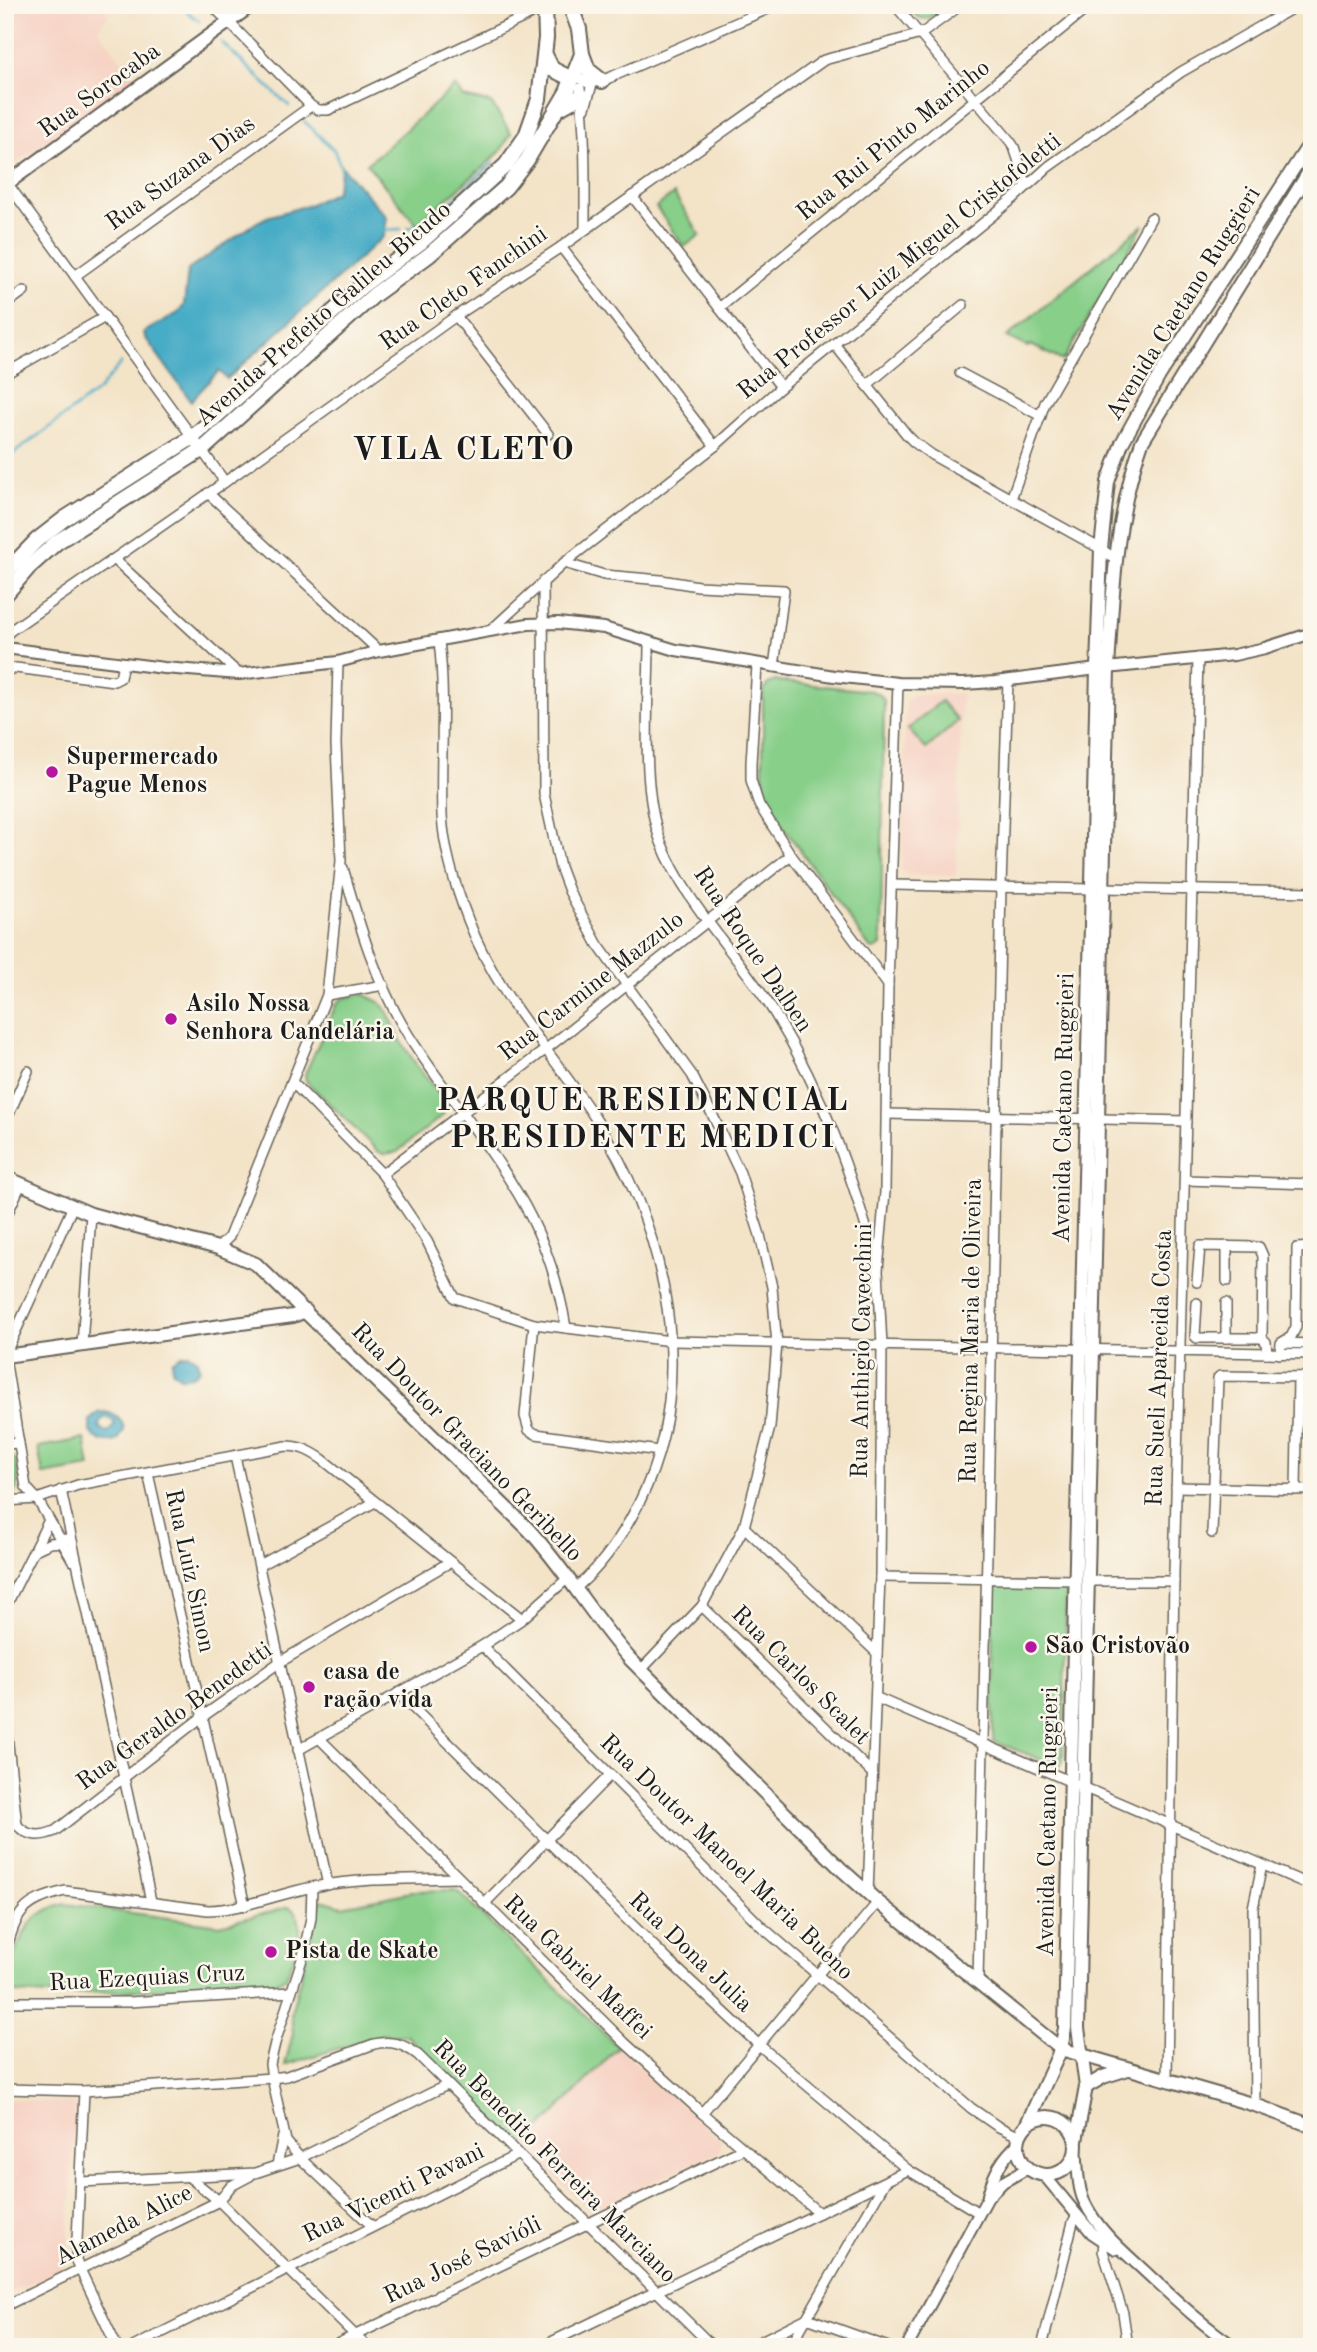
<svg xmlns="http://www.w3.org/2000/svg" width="1317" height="2352" viewBox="0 0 1317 2352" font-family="'Old Standard TT',serif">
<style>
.built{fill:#f6d2c3}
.green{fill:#88cf8a;stroke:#527653;stroke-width:2}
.water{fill:#46acc6;stroke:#316471;stroke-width:2;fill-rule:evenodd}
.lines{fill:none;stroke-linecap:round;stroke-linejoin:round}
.stream{stroke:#46acc6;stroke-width:2.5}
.minor-casing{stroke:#676258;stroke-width:12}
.tertiary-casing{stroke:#676258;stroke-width:14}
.secondary-casing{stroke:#676258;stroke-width:16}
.primary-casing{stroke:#676258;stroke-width:18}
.minor{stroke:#fff;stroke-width:9}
.tertiary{stroke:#fff;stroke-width:10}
.secondary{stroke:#fff;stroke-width:12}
.primary{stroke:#fff;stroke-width:14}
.poi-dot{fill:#b5179e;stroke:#fbf7ec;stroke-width:2.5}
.labels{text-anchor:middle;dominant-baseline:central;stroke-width:5;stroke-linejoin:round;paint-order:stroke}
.street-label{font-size:24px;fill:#1c1c1c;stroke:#fbf7ec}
.poi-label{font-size:24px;font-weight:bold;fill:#1c1c1c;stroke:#fbf7ec;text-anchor:start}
.district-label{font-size:32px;font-weight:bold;letter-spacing:2px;fill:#1c1c1c;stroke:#fbf7ec}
</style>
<rect width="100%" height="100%" fill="#fbf7ec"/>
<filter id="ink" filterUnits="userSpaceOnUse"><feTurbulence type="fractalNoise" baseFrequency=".0143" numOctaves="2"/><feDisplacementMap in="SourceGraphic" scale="14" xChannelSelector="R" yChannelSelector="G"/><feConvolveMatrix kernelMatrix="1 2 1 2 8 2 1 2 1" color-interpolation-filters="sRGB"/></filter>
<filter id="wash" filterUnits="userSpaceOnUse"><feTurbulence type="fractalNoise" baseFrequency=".00686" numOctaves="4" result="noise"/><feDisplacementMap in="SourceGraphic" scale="28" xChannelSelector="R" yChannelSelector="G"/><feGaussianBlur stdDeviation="1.57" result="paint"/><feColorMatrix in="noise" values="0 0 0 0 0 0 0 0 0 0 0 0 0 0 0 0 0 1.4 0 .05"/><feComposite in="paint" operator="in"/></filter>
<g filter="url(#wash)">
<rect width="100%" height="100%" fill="#f3e3c7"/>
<g class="built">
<polygon points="5,5 101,5 109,15 98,29 134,78 10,168 5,167"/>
<polygon points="962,693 956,876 908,875 901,870 906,701 913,695"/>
<polygon points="618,2047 721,2141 719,2152 594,2209 589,2209 523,2147"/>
<polygon points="5,2099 70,2103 75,2105 76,2109 67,2261 59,2270 5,2295"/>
</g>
<g class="green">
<path d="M 905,5 L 948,5 C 928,20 923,26 905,5 Z"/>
<polygon points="455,86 463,97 491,103 511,133 500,152 417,225 367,164"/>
<polygon points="674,194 700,235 684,247 656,207"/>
<polygon points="1144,224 1063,361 1031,345 1028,347 1007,337"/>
<polygon points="775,681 872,691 879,694 884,700 881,945 875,949 870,948 772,811 765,793 763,774 763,692 768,684"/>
<polygon points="941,701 958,721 926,749 908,729"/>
<polygon points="363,994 380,1002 388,1013 400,1039 417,1066 446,1103 443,1115 397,1152 385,1154 379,1152 306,1081 305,1074 337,1003 344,998"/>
<polygon points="85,1439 90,1467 43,1475 38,1447"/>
<path d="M 5,1451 C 19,1457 22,1483 13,1494 L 5,1497 Z"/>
<polygon points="1003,1584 1060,1585 1066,1590 1063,1761 1060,1767 993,1741 992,1594 995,1587"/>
<polygon points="456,1890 618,2047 523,2147 407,2036 384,2034 285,2065 293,2033 291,2013 321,1900 343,1906 416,1891"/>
<path d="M 65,1904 L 220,1925 L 289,1907 C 311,1920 294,1959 286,1977 L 278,1982 L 49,1995 L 18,1993 L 13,1991 C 2,1976 22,1931 34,1919 C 43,1911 53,1907 65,1904 Z"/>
</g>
<g class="water">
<polygon points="342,167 387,217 384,236 227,379 219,371 191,401 145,337 144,332 178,313 184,305 188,270 257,222 267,217 309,205 336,192"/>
<path d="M 188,1354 L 196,1358 L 200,1369 C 195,1377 189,1377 180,1377 L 172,1370 L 172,1361 L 181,1355 Z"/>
<path d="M 99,1412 C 111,1411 123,1418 124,1430 L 118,1440 C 107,1445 98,1441 90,1432 L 90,1420 ZM 106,1417 L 113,1421 L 115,1425 L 107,1433 L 99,1427 L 100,1421 Z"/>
</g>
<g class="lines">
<g class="stream">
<polyline points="179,5 199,21"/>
<polyline points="221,42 289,106"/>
<polyline points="304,121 334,150 342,170"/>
<polyline points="408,228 429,222 493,163"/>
<polyline points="384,230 401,229"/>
<polyline points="5,460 99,390 121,363"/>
</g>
</g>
</g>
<g filter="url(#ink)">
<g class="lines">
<defs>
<g id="minor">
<polyline points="212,5 311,106 319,110 328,110 546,7"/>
<polyline points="895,5 1010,141 1014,147 1027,186"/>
<polyline points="574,75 588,83 602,81 777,5"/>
<path d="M 580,88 C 586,135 585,182 585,229"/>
<polyline points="585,108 594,78"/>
<polyline points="5,180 225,482"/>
<polyline points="632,196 781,387"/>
<polyline points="561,247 715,446"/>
<polyline points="75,276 311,106"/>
<polyline points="5,305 24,291"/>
<polyline points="719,308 1085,10 1094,5"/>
<polyline points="456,316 548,434"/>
<polyline points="835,345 907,435 914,442 932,455 1101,549 1114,558"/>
<polyline points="960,373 1041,416"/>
<polyline points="5,374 105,317"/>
<polyline points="867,385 963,305"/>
<polyline points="208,493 379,651"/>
<polyline points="1011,499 1045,403 1151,218"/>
<polyline points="114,559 239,674"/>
<polyline points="564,563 604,575 661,580 698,586 784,590 774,667"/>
<polyline points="543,581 544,794 560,867 569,891 598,945 692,1075 715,1120 740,1173 760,1235 772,1287 775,1323 777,1343 770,1427 744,1527 702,1606 641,1670"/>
<polyline points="490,631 564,563 715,446 781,387 1014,198 1048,167 1181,72 1298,5"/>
<polyline points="5,637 10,631 225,482 456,316 561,247 824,60 921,34 961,5"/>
<path d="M 439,641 C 446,699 440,757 442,815 C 444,851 456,889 469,922 C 498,998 554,1054 597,1121 C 667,1233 700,1381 639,1503 C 623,1535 604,1564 577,1587"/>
<path d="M 649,642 C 649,701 640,788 661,842 C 686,906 740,956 775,1014 C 824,1095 852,1175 877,1265"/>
<polyline points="757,665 751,763 751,780 759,805 791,855 888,985"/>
<polyline points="5,671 16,668 114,681 120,678 123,663"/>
<path d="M 343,868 C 359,924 377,986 409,1036 C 441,1087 481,1133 512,1184 C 540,1228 558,1277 566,1328"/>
<polyline points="893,885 1092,889"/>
<polyline points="1103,888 1312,892"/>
<polyline points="327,995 384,985"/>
<polyline points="292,1082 382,1174 427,1241 455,1298 534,1324 671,1341 1312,1354"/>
<polyline points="887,1114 1186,1121"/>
<polyline points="5,1123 28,1071"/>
<polyline points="382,1174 545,1050 791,855"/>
<polyline points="1185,1180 1312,1184"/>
<polyline points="5,1219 21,1184"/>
<polyline points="1227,1246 1227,1281"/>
<polyline points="218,1248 229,1237 327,995 341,861 336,744 338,662"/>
<polyline points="1197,1282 1200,1246 1259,1247 1263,1256 1262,1338"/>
<polyline points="1197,1303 1195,1336 1197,1338 1262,1338 1266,1342 1267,1353"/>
<polyline points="1226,1303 1226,1338"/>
<polyline points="534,1324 525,1416 529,1430 536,1434 659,1451"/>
<polyline points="1282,1343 1312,1344"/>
<polyline points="82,1345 91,1214"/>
<polyline points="1280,1354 1281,1343 1291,1337 1296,1327 1297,1248 1312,1247"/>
<polyline points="5,1355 73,1206"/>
<polyline points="5,1358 26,1487 37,1499 73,1561"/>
<polyline points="5,1444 19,1443"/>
<polyline points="235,1456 328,1885"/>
<polyline points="148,1473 245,1906"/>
<polyline points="1176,1487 1312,1490"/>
<polyline points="61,1490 151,1901"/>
<polyline points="1296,1490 1298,1377"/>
<path d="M 5,1501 L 37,1499 L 78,1485 L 286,1446 C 301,1446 310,1451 322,1459 L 522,1619"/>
<polyline points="744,1527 877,1653"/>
<polyline points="1212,1533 1218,1378 1220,1376 1312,1377"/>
<polyline points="37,1549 50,1543 62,1542 65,1539"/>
<polyline points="260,1565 375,1502"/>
<polyline points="880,1577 1076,1580"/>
<polyline points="1089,1581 1174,1581"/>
<polyline points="702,1606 872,1773"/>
<polyline points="5,1608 49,1520"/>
<polyline points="482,1646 761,1926 971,2108 997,2126 1020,2137"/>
<polyline points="398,1693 668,1960 759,2045 908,2170 979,2213"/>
<polyline points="877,1698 1312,1886"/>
<path d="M 5,1717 L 17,1825 C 28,1837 40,1837 55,1831 L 202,1717 L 280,1662 L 450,1562"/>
<polyline points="320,1739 624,2042 702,2113 819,2213"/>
<polyline points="298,1750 482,1646 522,1619 569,1577"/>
<polyline points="312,1887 311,1918 303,1956 275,2043 270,2064 272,2078 286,2141 300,2158 372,2226"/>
<polyline points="868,1894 880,1577 882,1345 878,1270 885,1192 888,985 898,683"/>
<polyline points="484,1904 610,1775"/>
<path d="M 5,1954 C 17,1911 22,1902 65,1891 L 208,1910 C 245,1909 277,1894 313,1887 C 360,1878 410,1879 458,1878"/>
<polyline points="978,1982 1001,886 1008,681"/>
<polyline points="5,2002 129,2002 291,1992"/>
<polyline points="1167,2080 1174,1573 1198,658"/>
<path d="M 5,2089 L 84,2091 L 272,2078 L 287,2076 L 374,2044 C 391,2040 404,2044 418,2055 L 713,2347"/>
<polyline points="84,2091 76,2261 117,2347"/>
<polyline points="1255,2105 1253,1908 1262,1865"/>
<polyline points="702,2113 878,1902"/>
<polyline points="277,2165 283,2136"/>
<polyline points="189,2177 219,2201 367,2347"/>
<polyline points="81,2182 255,2173 300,2158 447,2085"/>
<polyline points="1107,2238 1104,2243 1103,2251 1123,2313 1128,2347"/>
<polyline points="5,2306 219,2201 231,2186 250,2176"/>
<polyline points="133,2347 517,2155"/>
<polyline points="331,2347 743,2149"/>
<polyline points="541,2347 908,2170"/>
<polyline points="749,2347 807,2318 888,2347"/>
<polyline points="790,2347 885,2182"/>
<polyline points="1042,2347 1073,2222 1077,2215"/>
</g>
<g id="tertiary">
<polyline points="5,648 164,668 239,674 338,662 379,651 528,624 558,623 604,628 676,650 834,676 898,683 963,684 995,682 1097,669 1234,655 1265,648 1312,633"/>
<path d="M 1076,2148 C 1078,2165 1077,2186 1084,2201 C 1098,2232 1128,2255 1152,2278 C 1178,2302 1205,2327 1235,2347"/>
<polyline points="1044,2175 1092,2233 1116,2249"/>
<path d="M 988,2195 C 993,2175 1003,2157 1018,2144"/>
<polyline points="907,2347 988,2197 1003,2182 1028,2168"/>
</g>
<g id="secondary">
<polyline points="5,185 252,5"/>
<path d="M 5,1177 L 91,1214 L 218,1248 L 256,1264 L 528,1529 C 566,1570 593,1618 630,1659 L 841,1869 L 878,1902 L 1061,2049 L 1255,2105 L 1312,2126"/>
<polyline points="5,1356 293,1316 306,1311"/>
<polyline points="1086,2087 1103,2077 1128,2069"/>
<circle cx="1047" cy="2146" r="29"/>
<polyline points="1026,2126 1061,2049 1065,2028 1097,669 1101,549 1108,482 1122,443 1159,376 1312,140"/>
<path d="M 1076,2141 L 1086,2087 L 1078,2028 L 1108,668 C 1113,588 1115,518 1142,442 L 1312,167"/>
</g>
<g id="primary">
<polyline points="582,54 588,70 602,81"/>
<polyline points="545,55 552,69 572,79"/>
<polyline points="558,109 581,96"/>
<polyline points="5,573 37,540 64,519 193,437 362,286 420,243 506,165 526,136 539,99 546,38 545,5"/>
<polyline points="5,595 29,567 57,542 203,449 374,295 429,255 506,187 527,160 567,92 582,54 579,29 570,5"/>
</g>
</defs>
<use href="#minor" class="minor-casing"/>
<use href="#tertiary" class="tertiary-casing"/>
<use href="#secondary" class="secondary-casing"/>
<use href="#primary" class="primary-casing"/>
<use href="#minor" class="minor"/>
<use href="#tertiary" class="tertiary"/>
<use href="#secondary" class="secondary"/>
<use href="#primary" class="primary"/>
</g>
</g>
<g class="poi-dot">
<circle cx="52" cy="772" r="7"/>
<circle cx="171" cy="1019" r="7"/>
<circle cx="1031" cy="1647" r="7"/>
<circle cx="309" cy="1687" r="7"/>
<circle cx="271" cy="1952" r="7"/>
</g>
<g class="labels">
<g class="street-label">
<text transform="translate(100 91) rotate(-36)">Rua Sorocaba</text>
<text transform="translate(894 141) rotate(-39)">Rua Rui Pinto Marinho</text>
<text transform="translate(181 174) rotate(-36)">Rua Suzana Dias</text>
<text transform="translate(900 267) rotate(-39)">Rua Professor Luiz Miguel Cristofoletti</text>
<text transform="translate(464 289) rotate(-35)">Rua Cleto Fanchini</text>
<text transform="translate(1184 304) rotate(-58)">Avenida Caetano Ruggieri</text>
<text transform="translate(324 315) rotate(-41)">Avenida Prefeito Galileu Bicudo</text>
<text transform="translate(752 950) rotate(56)">Rua Roque Dalben</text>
<text transform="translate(592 987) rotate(-38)">Rua Carmine Mazzulo</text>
<text transform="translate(1065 1108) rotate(-89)">Avenida Caetano Ruggieri</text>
<text transform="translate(972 1331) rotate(-89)">Rua Regina Maria de Oliveira</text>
<text transform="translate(863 1351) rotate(-89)">Rua Anthigio Cavecchini</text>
<text transform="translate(1160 1368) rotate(-88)">Rua Sueli Aparecida Costa</text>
<text transform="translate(466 1443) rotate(46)">Rua Doutor Graciano Geribello</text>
<text transform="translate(189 1571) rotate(78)">Rua Luiz Simon</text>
<text transform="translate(800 1676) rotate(45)">Rua Carlos Scalet</text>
<text transform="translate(175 1717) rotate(-36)">Rua Geraldo Benedetti</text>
<text transform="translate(1049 1822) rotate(-89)">Avenida Caetano Ruggieri</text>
<text transform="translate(726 1858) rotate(44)">Rua Doutor Manoel Maria Bueno</text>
<text transform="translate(690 1953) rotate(44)">Rua Dona Julia</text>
<text transform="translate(577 1968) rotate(44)">Rua Gabriel Maffei</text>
<text transform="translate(147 1979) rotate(-3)">Rua Ezequias Cruz</text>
<text transform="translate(554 2162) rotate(45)">Rua Benedito Ferreira Marciano</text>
<text transform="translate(394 2194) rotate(-26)">Rua Vicenti Pavani</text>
<text transform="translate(124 2226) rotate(-27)">Alameda Alice</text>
<text transform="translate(463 2261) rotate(-26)">Rua José Savióli</text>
</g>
<g class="poi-label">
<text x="66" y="758">Supermercado<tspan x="66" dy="28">Pague Menos</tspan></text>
<text x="185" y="1005">Asilo Nossa<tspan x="185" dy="28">Senhora Candelária</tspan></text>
<text x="1045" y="1647">São Cristovão</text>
<text x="323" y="1673">casa de<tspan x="323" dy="28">ração vida</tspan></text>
<text x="285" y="1952">Pista de Skate</text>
</g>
<g class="district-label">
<text x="464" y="451">VILA CLETO</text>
<text x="643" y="1102">PARQUE RESIDENCIAL<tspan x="643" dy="37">PRESIDENTE MEDICI</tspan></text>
</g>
</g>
<rect width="1317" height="2352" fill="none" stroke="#fbf7ec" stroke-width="28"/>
</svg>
